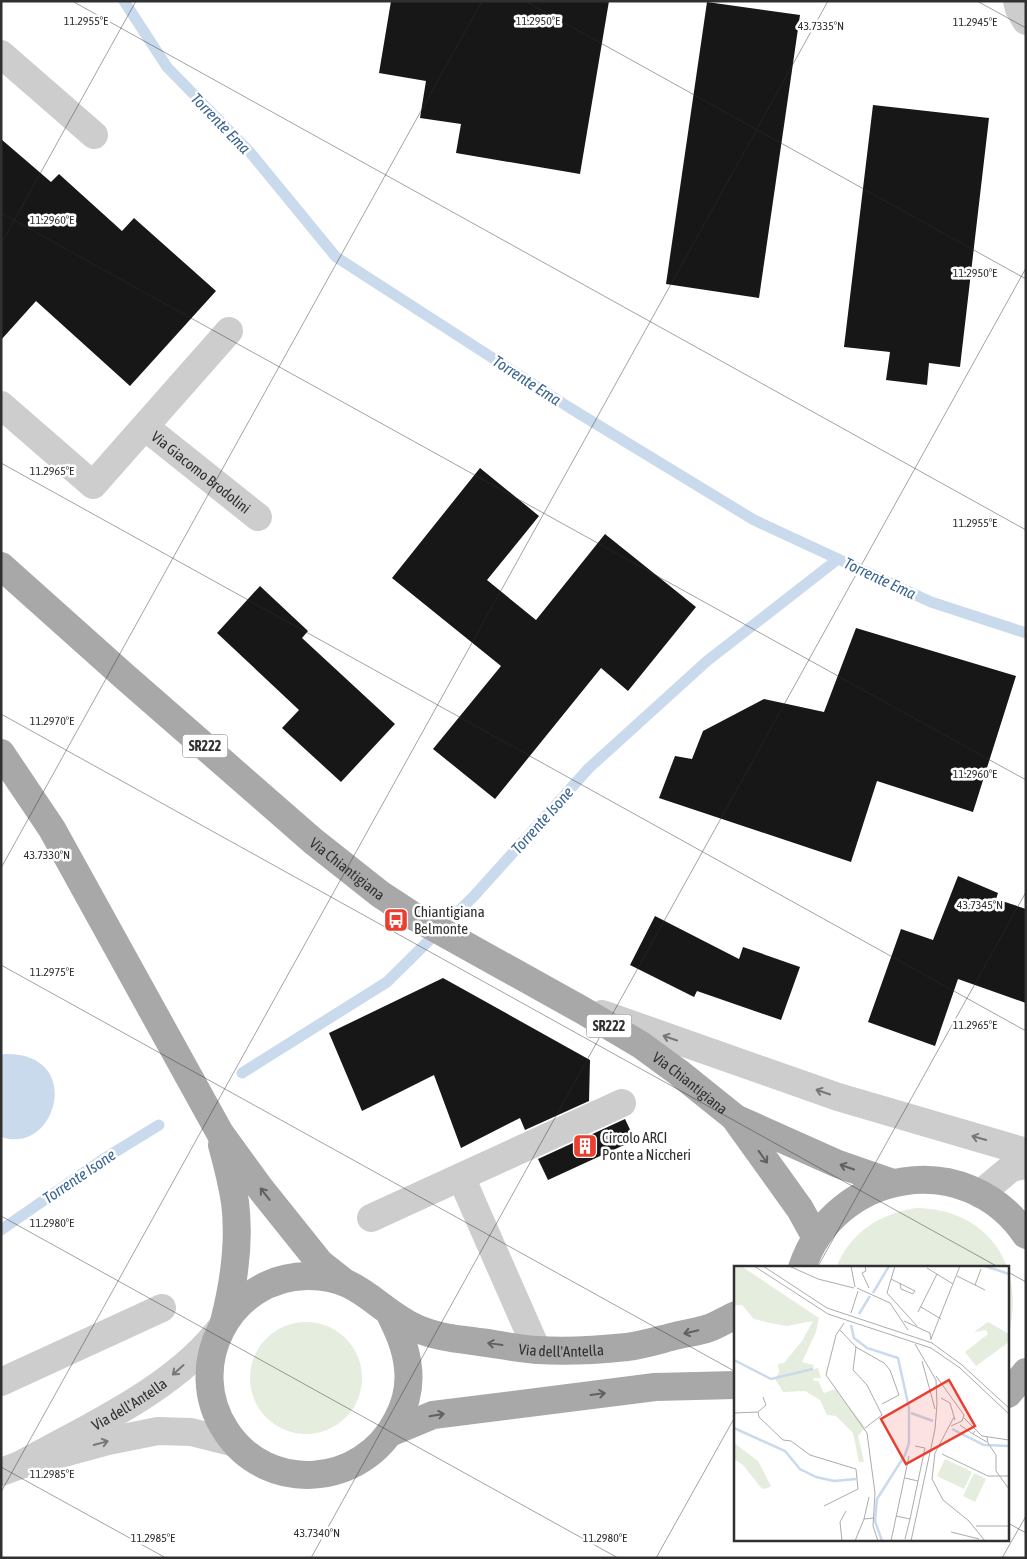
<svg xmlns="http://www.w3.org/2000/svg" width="1027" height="1559" viewBox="0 0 1027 1559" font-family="'Asap Condensed',sans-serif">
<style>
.green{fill:#e4edde}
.water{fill:#cadaed}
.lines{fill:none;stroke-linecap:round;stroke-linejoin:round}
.stream{stroke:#cadaed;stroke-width:11}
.building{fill:#171717}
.minor{stroke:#cdcdcd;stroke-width:28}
.major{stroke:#a8a8a8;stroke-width:28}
.oneway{stroke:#777}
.oneway2{stroke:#606060}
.ticks{fill:none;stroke:#303030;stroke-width:1;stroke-opacity:0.45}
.labels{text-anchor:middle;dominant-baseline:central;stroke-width:5;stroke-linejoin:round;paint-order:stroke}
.shield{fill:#fff;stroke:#6e6e6e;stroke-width:1}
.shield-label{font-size:14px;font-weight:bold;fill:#303030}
.street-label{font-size:15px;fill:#303030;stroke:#fff}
.poi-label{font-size:15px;fill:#303030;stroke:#fff;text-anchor:start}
.water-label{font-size:16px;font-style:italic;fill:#3b6595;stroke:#fff}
.inset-river{fill:none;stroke:#cadaed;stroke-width:2.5}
.inset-road{fill:none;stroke:#acacac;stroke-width:1}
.view{fill:#e93e30;fill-opacity:0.15;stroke:#e93e30;stroke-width:2.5}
.inset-edge{fill:none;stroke:#303030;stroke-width:2.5}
.ticks-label{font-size:12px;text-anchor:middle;fill:#303030;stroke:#fff;stroke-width:5;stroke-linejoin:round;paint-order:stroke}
</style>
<rect width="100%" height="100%" fill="#fff"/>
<g class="green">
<path d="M 917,1208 C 989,1209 1027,1268 1008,1336 L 1008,1268 L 836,1268 C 850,1232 881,1213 917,1208 Z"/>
<circle cx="306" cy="1378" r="56"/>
</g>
<path class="water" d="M 5,1054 C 85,1052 57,1156 1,1137 L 1,1055 Z"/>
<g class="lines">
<g class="stream">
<polyline points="124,1 167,67 249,151 336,257 570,408 754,520 931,602 1026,633"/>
<polyline points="242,1073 387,982 474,896 589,768 707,661 838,559"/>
<polyline points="1,1230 102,1160 159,1125"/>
</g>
</g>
<g class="building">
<polygon points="391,1 609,1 580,174 456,153 461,124 420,118 426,81 379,73"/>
<polygon points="707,2 800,15 759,298 666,284"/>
<polygon points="873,105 989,118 960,367 929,363 927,385 886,380 890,352 844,347"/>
<polygon points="1,139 51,182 59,174 122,231 134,218 216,291 130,386 36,301 1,340"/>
<polygon points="480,468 539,516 487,580 536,620 605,534 696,607 628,691 601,668 495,799 433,749 501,666 392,578"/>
<polygon points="260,586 308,631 302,638 395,724 341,782 282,728 299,710 217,633"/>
<polygon points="856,628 1016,676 973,812 877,781 851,862 659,798 675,756 692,759 703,731 764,699 824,712"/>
<polygon points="958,876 998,893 996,899 1026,909 1026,1003 958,979 935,1046 868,1022 901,929 933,940"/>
<polygon points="655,916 739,959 743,947 800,967 781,1020 697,991 694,997 630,965"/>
<polygon points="443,978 590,1060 589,1101 525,1130 520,1118 461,1148 434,1075 362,1111 329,1033"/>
<polygon points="625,1119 635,1140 548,1180 538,1159"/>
</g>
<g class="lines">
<g class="minor">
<polyline points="1017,1 1019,9 1026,21"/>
<polyline points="1,54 94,135"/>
<polyline points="1,405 93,485 229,331"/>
<path id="s1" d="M 145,427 L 258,517"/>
<polyline points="602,1014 838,1097 1026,1152"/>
<polyline points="461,1177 537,1350"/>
<polyline points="980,1194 1011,1168 1026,1165"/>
<polyline points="371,1218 622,1103"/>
<polyline points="1,1382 162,1308"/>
<path id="s2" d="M 20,1465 C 88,1427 177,1388 223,1325"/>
<polyline points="1,1472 20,1465 108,1441 158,1431 191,1432 235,1443"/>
</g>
<g class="major">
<path id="s3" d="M 1,566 L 124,676 L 313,841 L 380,894 L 415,917 L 582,1010 L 641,1045 L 678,1072 L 734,1117 L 800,1209 L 816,1238"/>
<polyline points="1,753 52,829 220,1133 260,1188 320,1263 344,1282"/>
<polyline points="735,1118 838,1164 893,1183"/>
<path d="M 222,1145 C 227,1163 232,1183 235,1202 C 240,1241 234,1283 224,1322"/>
<path d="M 802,1268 C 835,1169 966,1147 1026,1235"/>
<path id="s4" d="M 389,1312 C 398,1330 406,1347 408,1368 C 410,1386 406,1404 397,1420 C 363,1487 268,1495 226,1431 C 183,1366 229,1277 307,1276 C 360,1275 375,1309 416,1328 C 435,1337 458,1339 479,1342 C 498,1344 518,1349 538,1350 C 567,1352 598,1350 627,1347 C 643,1345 659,1340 675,1336 C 686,1333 698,1332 709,1328 C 718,1325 727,1319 736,1315"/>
<polyline points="1008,1394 1026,1372"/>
<polyline points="392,1432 433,1415 655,1387 736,1385"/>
</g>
</g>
<defs><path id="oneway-shaft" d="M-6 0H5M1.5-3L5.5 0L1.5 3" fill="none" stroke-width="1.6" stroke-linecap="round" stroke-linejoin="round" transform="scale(1.25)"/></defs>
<g class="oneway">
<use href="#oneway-shaft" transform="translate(670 1038) rotate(-161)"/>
<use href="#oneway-shaft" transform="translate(823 1092) rotate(-161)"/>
<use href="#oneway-shaft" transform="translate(979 1138) rotate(-164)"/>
<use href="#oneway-shaft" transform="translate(178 1370) rotate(138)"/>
<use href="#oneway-shaft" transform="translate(101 1443) rotate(-15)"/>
</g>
<g class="oneway2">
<use href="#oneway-shaft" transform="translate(763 1157) rotate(54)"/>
<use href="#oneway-shaft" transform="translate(847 1167) rotate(-161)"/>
<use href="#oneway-shaft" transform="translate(265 1194) rotate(-128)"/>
<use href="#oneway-shaft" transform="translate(691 1332) rotate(167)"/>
<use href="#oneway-shaft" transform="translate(495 1344) rotate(-172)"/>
<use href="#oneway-shaft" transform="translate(598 1394) rotate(-8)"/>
<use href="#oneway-shaft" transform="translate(437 1415) rotate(-10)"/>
</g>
<path class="ticks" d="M 72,1 L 1026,530M 525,1 L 1026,279M 977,1 L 1026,28M 1,213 L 1026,780M 1,244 L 136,1M 1,463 L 1026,1031M 1,714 L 1000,1268M 1,868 L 482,1M 1,965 L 736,1372M 1,1216 L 618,1558M 817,1268 L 1026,892M 1008,1272 L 1026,1282M 1,1467 L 166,1558M 1,1492 L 828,1M 1008,1523 L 1026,1533M 311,1558 L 1026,268M 656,1558 L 736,1415M 1002,1558 L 1026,1516"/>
<defs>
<symbol id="bus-square" viewBox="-11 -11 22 22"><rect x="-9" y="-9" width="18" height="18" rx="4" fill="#e93e30" stroke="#fff"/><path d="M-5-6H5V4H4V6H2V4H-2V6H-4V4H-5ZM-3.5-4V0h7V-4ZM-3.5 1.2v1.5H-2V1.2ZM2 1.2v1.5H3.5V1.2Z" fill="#fff"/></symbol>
<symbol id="building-square" viewBox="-11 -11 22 22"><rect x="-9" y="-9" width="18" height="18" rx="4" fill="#e93e30" stroke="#fff"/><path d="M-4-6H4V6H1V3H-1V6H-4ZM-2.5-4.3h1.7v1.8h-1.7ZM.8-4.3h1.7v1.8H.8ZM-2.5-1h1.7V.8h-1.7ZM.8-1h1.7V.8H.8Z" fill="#fff"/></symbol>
</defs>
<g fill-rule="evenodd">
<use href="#bus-square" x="382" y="906" width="28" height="28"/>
<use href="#building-square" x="571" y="1132" width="28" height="28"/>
</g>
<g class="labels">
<g class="shield">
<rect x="182.5" y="734.5" width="45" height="23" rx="4"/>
<rect x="586.5" y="1014.5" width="45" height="23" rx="4"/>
</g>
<g class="shield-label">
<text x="205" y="746">SR222</text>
<text x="609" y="1026">SR222</text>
</g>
<g class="street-label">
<text stroke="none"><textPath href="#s1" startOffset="72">Via Giacomo Brodolini</textPath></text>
<text stroke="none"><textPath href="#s3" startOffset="460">Via Chiantigiana</textPath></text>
<text stroke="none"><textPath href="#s3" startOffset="865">Via Chiantigiana</textPath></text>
<text stroke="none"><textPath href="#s4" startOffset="804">Via dell'Antella</textPath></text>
<text stroke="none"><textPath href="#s2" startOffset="125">Via dell'Antella</textPath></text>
</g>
<g class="poi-label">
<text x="414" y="911">Chiantigiana<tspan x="414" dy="17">Belmonte</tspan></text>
<text x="602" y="1137">Circolo ARCI<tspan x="602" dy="17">Ponte a Niccheri</tspan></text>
</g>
<g class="water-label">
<text transform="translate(221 123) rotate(46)">Torrente Ema</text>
<text transform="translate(527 380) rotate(33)">Torrente Ema</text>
<text transform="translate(880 578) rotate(25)">Torrente Ema</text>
<text transform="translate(542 820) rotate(-48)">Torrente Isone</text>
<text transform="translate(79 1176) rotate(-34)">Torrente Isone</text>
</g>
</g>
<g transform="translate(734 1266)">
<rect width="275" height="275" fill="#fff"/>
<path d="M 0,0 L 7,0 L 85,52 L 82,66 L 68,96 L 80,99 L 79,103 L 84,102 L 87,112 L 79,112 L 80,115 L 84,115 L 90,127 L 101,123 L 128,157 L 131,162 L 124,170 L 130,196 L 125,196 L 119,167 L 102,150 L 93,149 L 86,134 L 71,125 L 49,126 L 41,113 L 45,106 L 44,98 L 50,97 L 68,75 L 79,55 L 53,60 L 36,57 L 20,53 L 8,39 L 0,39 ZM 254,56 L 275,68 L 275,76 L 242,100 L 231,86 L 254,68 L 252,64 L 240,66 ZM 0,177 L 24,195 L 37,220 L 34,222 L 28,223 L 9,199 L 0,193 ZM 211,193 L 238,206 L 230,223 L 203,210 ZM 240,207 L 252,213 L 241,236 L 229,230 Z" fill="#e4edde"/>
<path class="inset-river" d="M 251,0 L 275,8M 139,27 L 155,0M 125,48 L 136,30M 117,59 L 120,72 L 133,82 L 164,92 L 175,142 L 175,177 L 171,189 L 143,233 L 141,255 L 148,275M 0,94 L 37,113 L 79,103M 177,147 L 199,155M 0,162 L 51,185 L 66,203 L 82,211 L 100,215 L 122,213M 218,163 L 250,179 L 275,180"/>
<path class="inset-road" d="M 20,0 L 94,48 L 197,82 L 226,102 L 275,148M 29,0 L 93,42 L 198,77 L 228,99 L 275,142M 55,0 L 84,13 L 120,22M 117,0 L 121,21M 131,0 L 132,5 L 128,7 L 135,22M 161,0 L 153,27 L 183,60M 193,2 L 219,18M 223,10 L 251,24M 157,13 L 181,25 L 179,28 L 167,23 L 166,17M 241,19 L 247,3M 123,22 L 156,37 L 174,64M 187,41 L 207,53M 184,46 L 203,8M 117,47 L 124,25M 170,55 L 196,67 L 197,74M 110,57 L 102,69 L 92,109 L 133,167 L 141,227 L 139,260 L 144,275M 106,64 L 122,81 L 119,104 L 133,119 L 148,149 L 131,162M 197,73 L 226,0M 122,81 L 150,97 L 156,104 L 165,129 L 148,138M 188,95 L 201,143M 202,110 L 230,149 L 228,155 L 217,160M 207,132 L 216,137 L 221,154M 24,146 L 25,151 L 49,174 L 57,175 L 76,189 L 122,203 L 124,223 L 90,240M 0,147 L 24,146 L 32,139 L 29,131M 220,151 L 201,187 L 198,213 L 209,234 L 235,255 L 251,275M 230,152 L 248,170 L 275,174M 226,159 L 239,168 L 241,165M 239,168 L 253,176M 253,171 L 254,177 L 262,189 L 262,205 L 275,223M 181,180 L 191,182 L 184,215M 208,188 L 254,210 L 275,210M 162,250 L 176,253 L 184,215 L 171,212M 130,253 L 135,231M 242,260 L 275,260M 217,266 L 245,273M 171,273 L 176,253M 108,275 L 106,256 L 112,245M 121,275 L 130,253 L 140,252M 157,275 L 175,190M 177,275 L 201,163 L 203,138 L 202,114 L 181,78"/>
<path class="view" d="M 215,114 L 241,160 L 172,198 L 147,153 Z"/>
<rect width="275" height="275" class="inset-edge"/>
</g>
<g class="ticks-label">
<text x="86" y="25">11.2955°E</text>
<text x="538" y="25">11.2950°E</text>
<text x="975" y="26">11.2945°E</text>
<text x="821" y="30">43.7335°N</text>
<text x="52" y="224">11.2960°E</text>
<text x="975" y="277">11.2950°E</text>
<text x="52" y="475">11.2965°E</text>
<text x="975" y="527">11.2955°E</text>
<text x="52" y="725">11.2970°E</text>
<text x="975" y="778">11.2960°E</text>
<text x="47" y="859">43.7330°N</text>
<text x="980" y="909">43.7345°N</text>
<text x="52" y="976">11.2975°E</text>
<text x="975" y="1029">11.2965°E</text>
<text x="52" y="1227">11.2980°E</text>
<text x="52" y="1478">11.2985°E</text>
<text x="317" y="1537">43.7340°N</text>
<text x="153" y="1542">11.2985°E</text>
<text x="605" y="1542">11.2980°E</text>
</g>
<rect width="1027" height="1559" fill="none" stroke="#303030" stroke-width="5"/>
</svg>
